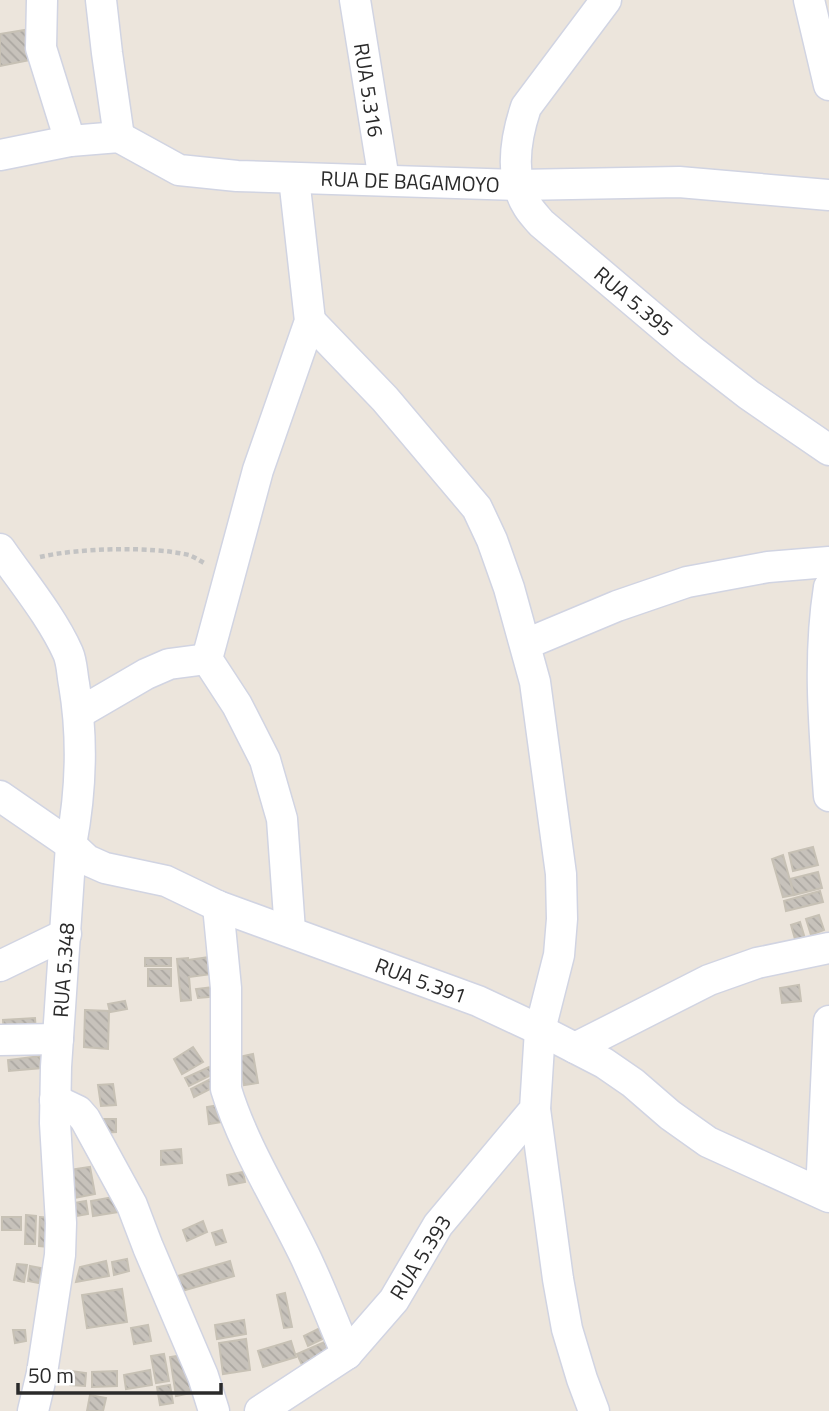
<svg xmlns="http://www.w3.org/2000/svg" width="829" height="1411" viewBox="0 0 829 1411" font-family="'Titillium Web',sans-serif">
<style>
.building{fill:url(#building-back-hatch);stroke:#c7c1b5;stroke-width:2}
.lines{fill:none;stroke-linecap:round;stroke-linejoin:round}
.street-casing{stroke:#d1d4e2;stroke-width:33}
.path{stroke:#c3c3c3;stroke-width:4.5;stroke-dasharray:5 3.5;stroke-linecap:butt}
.street{stroke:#fff;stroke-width:30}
.labels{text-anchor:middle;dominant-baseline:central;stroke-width:5;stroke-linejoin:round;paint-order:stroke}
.street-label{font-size:21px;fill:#2a2a2a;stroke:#fff}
</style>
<defs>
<pattern id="building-back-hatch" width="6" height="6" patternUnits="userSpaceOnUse" patternTransform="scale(1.75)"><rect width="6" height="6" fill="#c7c2bb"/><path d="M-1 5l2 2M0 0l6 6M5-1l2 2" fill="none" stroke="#aba7a1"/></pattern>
</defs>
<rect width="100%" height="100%" fill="#ece5dc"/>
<g class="building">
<polygon points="25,30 30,60 0,66 0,34"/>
<polygon points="813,847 818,865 793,871 789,853"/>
<polygon points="783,855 794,895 783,897 772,859"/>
<polygon points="818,872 822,888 794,895 790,879"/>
<polygon points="820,891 823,902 786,911 784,901"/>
<polygon points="819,915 824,930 811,935 806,919"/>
<polygon points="800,922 806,942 797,946 791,925"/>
<polygon points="210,957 212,974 189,977 191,1000 181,1001 177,959 188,958 188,960"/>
<rect x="145" y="958" width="26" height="8"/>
<rect x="148" y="969" width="23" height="17"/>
<polygon points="799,985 801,1001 782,1003 780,988"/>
<polygon points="213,987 221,996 198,998 196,989"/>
<polygon points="125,1001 127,1009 110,1012 108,1004"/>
<polygon points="85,1010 109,1011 108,1049 84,1047"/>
<polygon points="35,1018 36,1032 4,1034 3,1020"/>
<polygon points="193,1047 203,1062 182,1074 174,1059"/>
<polygon points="253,1054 258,1083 244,1085 239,1057"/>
<polygon points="40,1056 42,1068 9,1071 8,1060"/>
<polygon points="209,1067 213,1074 189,1086 185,1078"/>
<polygon points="215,1077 218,1085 194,1097 191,1089"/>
<polygon points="113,1084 116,1105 101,1106 98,1085"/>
<polygon points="225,1104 228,1121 209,1124 207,1107"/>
<polygon points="99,1119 116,1119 116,1132 99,1133"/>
<polygon points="181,1149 182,1163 161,1165 161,1151"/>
<polygon points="90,1167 95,1194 74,1198 69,1170"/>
<polygon points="243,1172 245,1182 229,1185 227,1175"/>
<polygon points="124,1195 131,1210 93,1216 91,1201"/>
<polygon points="86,1201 88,1214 76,1216 74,1203"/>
<polygon points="26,1215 36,1216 35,1244 25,1244"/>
<rect x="2" y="1217" width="19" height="13"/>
<polygon points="40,1217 52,1218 50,1247 39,1246"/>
<polygon points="203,1221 207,1232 187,1241 183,1230"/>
<polygon points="222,1230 226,1242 216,1245 212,1233"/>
<polygon points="127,1259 129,1271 114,1275 112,1262"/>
<polygon points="106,1261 109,1276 76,1282 80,1267"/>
<polygon points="230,1261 234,1276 175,1293 171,1278"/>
<polygon points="17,1264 27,1265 24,1282 14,1280"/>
<polygon points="30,1266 41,1268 39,1283 28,1281"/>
<polygon points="122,1289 127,1322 87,1328 82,1295"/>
<polygon points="285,1293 292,1327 284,1328 277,1295"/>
<polygon points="244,1320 246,1334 217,1339 215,1325"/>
<polygon points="148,1325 151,1341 134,1344 131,1328"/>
<polygon points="326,1325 331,1335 308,1346 304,1336"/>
<polygon points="13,1330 25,1330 26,1341 15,1343"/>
<polygon points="246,1339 250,1370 223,1374 219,1343"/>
<polygon points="329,1340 334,1351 302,1365 297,1354"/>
<polygon points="291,1341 296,1357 263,1367 258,1351"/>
<polygon points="164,1354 169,1381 156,1383 151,1356"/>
<polygon points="184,1355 191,1393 176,1396 170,1357"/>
<polygon points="150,1370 152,1385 126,1389 124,1375"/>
<polygon points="71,1371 86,1373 85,1386 70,1385"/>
<polygon points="117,1371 117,1386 92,1387 92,1372"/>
<polygon points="170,1385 173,1403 160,1405 157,1387"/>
<polygon points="90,1395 106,1398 103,1411 87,1411"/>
</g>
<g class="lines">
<defs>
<g id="street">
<polyline points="42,0 41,48 70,141"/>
<polyline points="101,0 107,53 119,137"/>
<polyline points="355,0 384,180"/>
<path d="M 606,0 L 526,107 C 516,137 509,176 527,205 C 530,211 536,217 541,223 L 691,350 L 749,395 L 829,450"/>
<polyline points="809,0 829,85"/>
<polyline points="0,155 70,141 119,137 179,170 237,176 518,185 679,182 829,195"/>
<path d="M 0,549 C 22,581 52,617 68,653 C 72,662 72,674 74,684 C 83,737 81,792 71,845 L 56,1067 L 55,1123 L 61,1223 L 60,1255 L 42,1373 L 33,1411"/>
<path d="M 829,587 C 818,657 824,726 829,796"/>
<polyline points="526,644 617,606 687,582 768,567 829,562"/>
<polyline points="79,713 146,674 169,664 207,659"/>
<polyline points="0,796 71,845 87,860 105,868 166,881 218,906 478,1001 540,1030 604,1063 633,1083 670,1115 708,1142 829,1197"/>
<path d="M 218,906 L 226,988 L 226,1089 C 243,1145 276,1197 302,1250 C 319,1284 332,1320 347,1354"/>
<polyline points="290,931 282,819 265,760 237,705 207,659 258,470 310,321 294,178"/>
<polyline points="0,966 66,934"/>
<polyline points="0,1040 58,1039"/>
<polyline points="575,1048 709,980 757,963 829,948"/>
<polyline points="55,1100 78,1111 85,1119 132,1205 148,1247 203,1376 214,1411"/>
<polyline points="535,1109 558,1279 567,1329 582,1379 594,1411"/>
<polyline points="821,1193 829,1021"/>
<polyline points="260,1411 347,1354 394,1300 438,1225 535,1109 540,1030 559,955 562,919 561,874 535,682 509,588 492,540 477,508 385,399 310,321"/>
</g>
</defs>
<use href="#street" class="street-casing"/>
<path class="path" d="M 40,557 C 78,548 152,546 189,555 C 194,557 199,560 204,563"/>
<use href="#street" class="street"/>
</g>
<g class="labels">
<g class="street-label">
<text transform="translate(369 90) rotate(81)">RUA 5.316</text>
<text transform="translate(410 181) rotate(2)">RUA DE BAGAMOYO</text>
<text transform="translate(634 301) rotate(40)">RUA 5.395</text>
<text transform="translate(63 970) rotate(-86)">RUA 5.348</text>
<text transform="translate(421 980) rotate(20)">RUA 5.391</text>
<text transform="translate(420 1257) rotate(-58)">RUA 5.393</text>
</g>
</g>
<path d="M18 1383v10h203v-10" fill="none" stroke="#2a2a2a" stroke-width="3.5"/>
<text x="28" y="1383" font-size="21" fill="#2a2a2a" stroke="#ffffff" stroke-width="5" paint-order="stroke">50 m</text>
</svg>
